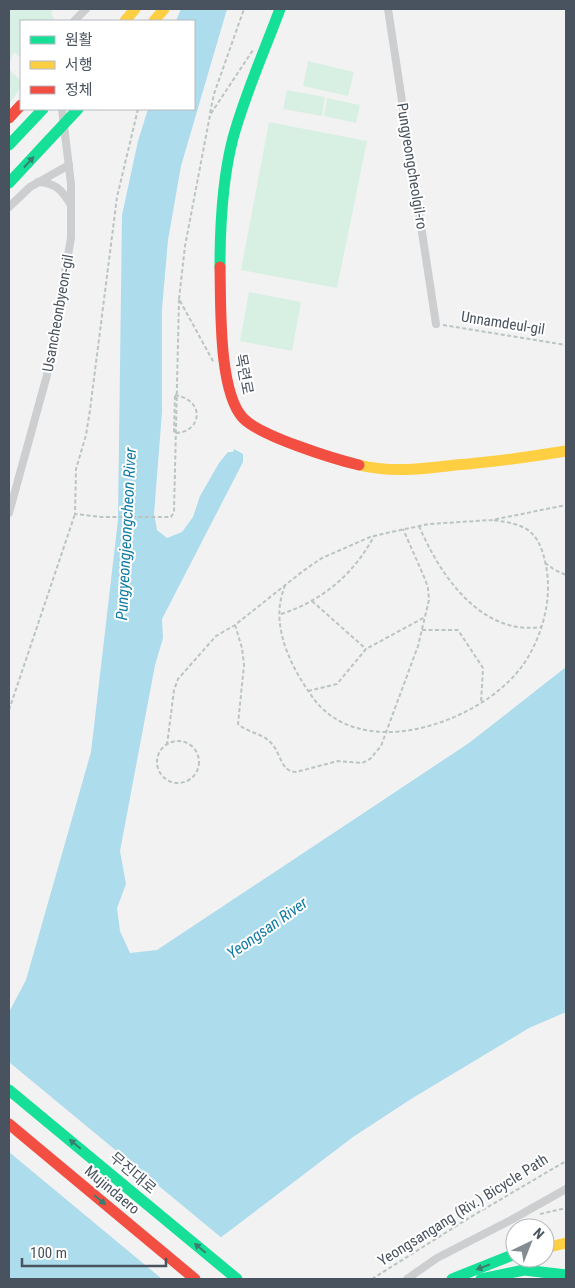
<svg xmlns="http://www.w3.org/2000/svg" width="575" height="1288" viewBox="0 0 575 1288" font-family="'Roboto Condensed','Noto Sans KR',sans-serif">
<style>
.green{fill:#d8f0e3}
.water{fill:#addced}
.pier{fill:#f2f2f2}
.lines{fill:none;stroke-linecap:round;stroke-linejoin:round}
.path{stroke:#bac5c2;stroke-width:2;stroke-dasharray:4 2.5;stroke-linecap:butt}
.street{stroke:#ccced0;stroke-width:8}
.fast{stroke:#16e098;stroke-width:11}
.slow{stroke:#ffcf43;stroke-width:11}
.jam{stroke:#f24e42;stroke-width:11}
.fast-bridge{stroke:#16e098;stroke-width:11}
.oneway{fill:#3a7d70}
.labels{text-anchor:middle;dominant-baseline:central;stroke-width:4;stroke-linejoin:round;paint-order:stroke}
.street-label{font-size:15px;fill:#49535f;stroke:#fff}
.water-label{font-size:16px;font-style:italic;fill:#0f7ba4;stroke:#fff}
</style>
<rect width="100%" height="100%" fill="#f2f2f2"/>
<g class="green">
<polygon points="9,9 54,9 51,13 55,21 21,21 21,58 14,52 9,64"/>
<polygon points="308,61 354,72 348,96 303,86"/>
<polygon points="9,69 21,81 21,87 10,103 9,103"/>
<polygon points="287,90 325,97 322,116 283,109"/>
<polygon points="327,98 360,105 356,123 324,116"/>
<polygon points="269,122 367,141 337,288 241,270"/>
<polygon points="249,292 301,302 292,351 240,341"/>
</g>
<polygon class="water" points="181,9 227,9 181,166 168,240 162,309 162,412 154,514 157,530 167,538 182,532 193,517 200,496 219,463 228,452 233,452 234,449 243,454 243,462 162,619 163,638 155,665 120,851 126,884 117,908 120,931 130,953 157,950 469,743 566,667 566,1012 529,1028 411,1099 353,1137 166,1279 9,1279 9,1012 26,980 91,752 118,520 122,215 138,141 148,109 194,109 194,21 176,21"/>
<polygon class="pier" points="9,1062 223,1239 170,1279 162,1279 9,1152"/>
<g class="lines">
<g class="path">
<polyline points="138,109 117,197 90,410 86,435 76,469 75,514 101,517 171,517 174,512 179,299 214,363"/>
<polyline points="210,113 214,94 244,9"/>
<polyline points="179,299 185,246 210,115 253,50"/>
<polyline points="443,325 566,345"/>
<path d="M 175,395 C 208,401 200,434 174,433 Z"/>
<path d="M 419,526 C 439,573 480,636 541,627"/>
<polyline points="545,563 555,570 566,575"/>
<path d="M 285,585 C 283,591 281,598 280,604 C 276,637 293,669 311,695 C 358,765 477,724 520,669 C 541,641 553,601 546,566 C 539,530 526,524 492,520"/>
<polyline points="312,601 366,649"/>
<path d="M 281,614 C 322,601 354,574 374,536"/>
<path d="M 235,625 L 242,648 L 244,665 L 238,724 C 248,733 263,733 272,744 C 281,754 281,772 296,772 L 338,761 L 362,763 L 370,759 L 381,746 L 418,646 L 429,600 L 428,588 L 425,579 L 403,529"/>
<polyline points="422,630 458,630 483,668 481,703"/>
<polyline points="308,691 337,684 366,649 425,617"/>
<polyline points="9,710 75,514"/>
<circle cx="178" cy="762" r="21"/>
<polyline points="167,745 174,690 178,679 216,636 235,625 303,571 322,558 370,537 391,532 429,524 492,520 566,505"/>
<polyline points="540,1214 566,1208"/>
<polyline points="372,1279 469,1218 566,1161"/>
</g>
<g class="street">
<polyline points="388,9 436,324"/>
<polyline points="74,21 86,9"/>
<path d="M 38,182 C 56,183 62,190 71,205"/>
<polyline points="9,207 30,187 69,165"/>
<polyline points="9,513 47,375 71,238 71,184 62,109"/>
<polyline points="407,1279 437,1258 511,1220 566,1189"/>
</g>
<g class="fast">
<polyline points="9,145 43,109"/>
<polyline points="9,183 49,140"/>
<path d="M 220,267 C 220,224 222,180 233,138 C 245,94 264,52 280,9"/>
<polyline points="9,1090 237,1279"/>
<polyline points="452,1279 515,1254"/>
<polyline points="481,1279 524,1270 566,1275"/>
</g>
<g class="slow">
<polyline points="125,21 135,9"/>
<polyline points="154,21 164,9"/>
<path d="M 359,465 C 391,473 423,469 455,465 C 492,462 529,457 566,451"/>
<polyline points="545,1248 566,1243"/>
</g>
<g class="jam">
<polyline points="9,118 21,105"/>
<path d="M 220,267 C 221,304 218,391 243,418 C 260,436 334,459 359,465"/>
<polyline points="9,1124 195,1279"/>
</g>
<polyline class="fast-bridge" points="49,140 78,109"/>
</g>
<defs><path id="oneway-solid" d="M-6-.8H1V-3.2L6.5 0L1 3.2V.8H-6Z" transform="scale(1.25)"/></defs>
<g class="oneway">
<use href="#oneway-solid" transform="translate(29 162) rotate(-47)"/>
<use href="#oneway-solid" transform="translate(75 1144) rotate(-140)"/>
<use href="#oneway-solid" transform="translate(100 1200) rotate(40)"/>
<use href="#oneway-solid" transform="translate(200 1248) rotate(-140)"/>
<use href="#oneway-solid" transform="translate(483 1267) rotate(159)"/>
</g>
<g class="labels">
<g class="street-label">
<text transform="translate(412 166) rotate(81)">Pungyeongcheolgil-ro</text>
<text transform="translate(58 313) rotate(-80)">Usancheonbyeon-gil</text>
<text transform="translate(503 323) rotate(9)">Unnamdeul-gil</text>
<text transform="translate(244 374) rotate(79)">목련로</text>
<text transform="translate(133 1173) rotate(40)">무진대로</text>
<text transform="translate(112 1190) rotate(40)">Mujindaero</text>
<text transform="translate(463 1210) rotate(-32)">Yeongsangang (Riv.) Bicycle Path</text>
</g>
<g class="water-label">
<text transform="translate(126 534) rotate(-87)">Pungyeongjeongcheon River</text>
<text transform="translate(267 928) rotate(-35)">Yeongsan River</text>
</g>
</g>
<rect width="575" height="1288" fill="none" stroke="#49535f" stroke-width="20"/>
<rect x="20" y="20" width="175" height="90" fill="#ffffff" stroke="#b6babf"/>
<rect x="30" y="36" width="25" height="8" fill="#16e098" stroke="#b6babf"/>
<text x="65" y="45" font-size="15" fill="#49535f">원활</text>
<rect x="30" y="61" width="25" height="8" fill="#ffcf43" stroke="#b6babf"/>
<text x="65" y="70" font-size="15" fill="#49535f">서행</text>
<rect x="30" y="86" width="25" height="8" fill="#f24e42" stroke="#b6babf"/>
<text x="65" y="95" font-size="15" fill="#49535f">정체</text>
<g transform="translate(530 1243) rotate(43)"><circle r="24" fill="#ffffff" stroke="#b6babf"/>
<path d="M0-4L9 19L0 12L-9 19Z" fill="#848b92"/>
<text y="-8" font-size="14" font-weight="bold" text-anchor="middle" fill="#49535f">N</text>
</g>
<path d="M22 1258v8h144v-8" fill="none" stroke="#49535f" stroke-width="2.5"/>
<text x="30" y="1258" font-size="15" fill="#49535f" stroke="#ffffff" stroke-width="4" paint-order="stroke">100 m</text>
</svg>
